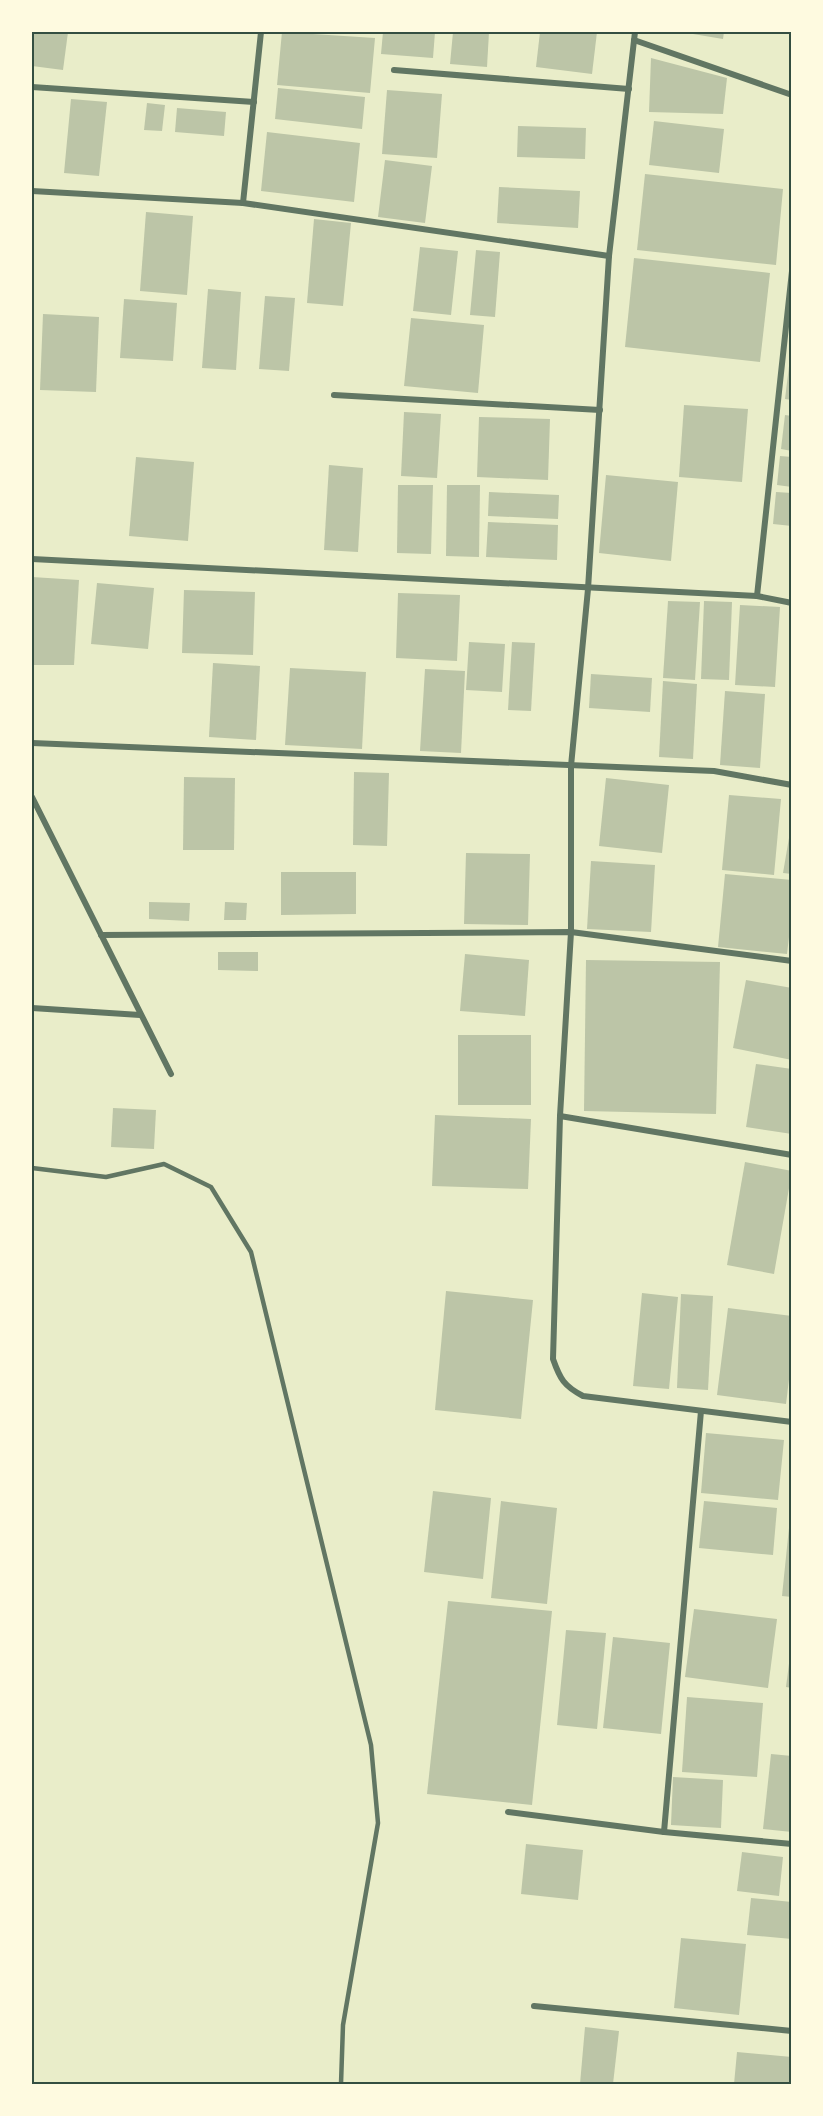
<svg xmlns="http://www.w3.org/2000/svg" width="823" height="2116" viewBox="0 0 823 2116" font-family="'Space Grotesk',sans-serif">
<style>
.building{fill:#bcc5a7}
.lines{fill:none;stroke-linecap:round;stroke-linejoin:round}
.service{stroke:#617663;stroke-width:4.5}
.minor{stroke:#617663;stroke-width:6}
.neatline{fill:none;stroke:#344e41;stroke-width:2}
</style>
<rect width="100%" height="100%" fill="#e9edc9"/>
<g class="building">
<polygon points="35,32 68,32 63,70 32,66 32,36"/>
<polygon points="282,32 375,38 370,93 277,85"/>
<polygon points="383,32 435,32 433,58 381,54"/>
<polygon points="453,32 489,32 487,67 450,64"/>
<polygon points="540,32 597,32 592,74 536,67"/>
<polygon points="681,32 724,32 723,39"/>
<polygon points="651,58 727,78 723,114 649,112"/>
<polygon points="278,88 365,97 362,129 275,119"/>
<polygon points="387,90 442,94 437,158 382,154"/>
<polygon points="71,99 107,102 99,176 64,173"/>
<polygon points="147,103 165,105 162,131 144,130"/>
<polygon points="177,108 226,112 224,136 175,132"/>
<polygon points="654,121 724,129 719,173 649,165"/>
<polygon points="518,126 586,128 585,159 517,157"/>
<polygon points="267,132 360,143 354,202 261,191"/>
<polygon points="385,160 432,166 425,223 378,217"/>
<polygon points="645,174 783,189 776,265 637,250"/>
<polygon points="499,187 580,191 578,228 497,223"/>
<polygon points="146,212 193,216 187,295 140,291"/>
<polygon points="314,219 351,223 343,306 307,303"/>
<polygon points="420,247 458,251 451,315 413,311"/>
<polygon points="476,250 500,252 495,317 470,315"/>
<polygon points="634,258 770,273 760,362 625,347"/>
<polygon points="208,289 241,292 236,370 202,368"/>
<polygon points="265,296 295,298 289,371 259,369"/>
<polygon points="124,299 177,303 173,361 120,358"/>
<polygon points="43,314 99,317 96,392 40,390"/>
<polygon points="411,318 484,325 478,393 404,386"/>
<polygon points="790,358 792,358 792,400 785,399"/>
<polygon points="684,405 748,409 742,482 679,477"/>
<polygon points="404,412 441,414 437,478 401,476"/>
<polygon points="785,415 792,416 792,451 781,449"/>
<polygon points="479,417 550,419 548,480 477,477"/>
<polygon points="780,456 792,457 792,487 777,485"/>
<polygon points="136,457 194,462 188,541 129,536"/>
<polygon points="329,465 363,468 358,552 324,550"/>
<polygon points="606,475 678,482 671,561 599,553"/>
<polygon points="398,485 433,485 431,554 397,553"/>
<polygon points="447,485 480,485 479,557 446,556"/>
<polygon points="489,492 559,495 558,519 488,516"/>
<polygon points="776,492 792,493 792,526 773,524"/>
<polygon points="488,522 558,525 557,560 486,557"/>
<polygon points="32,577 79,580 74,665 32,665"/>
<polygon points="97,583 154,588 148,649 91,644"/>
<polygon points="184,590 255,592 253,655 182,653"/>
<polygon points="398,593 460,595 457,661 396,658"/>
<polygon points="668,601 700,602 695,680 663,678"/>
<polygon points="704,601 732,602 729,680 701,679"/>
<polygon points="740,605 780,607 775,687 735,685"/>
<polygon points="469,642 505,644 502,692 466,690"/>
<polygon points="512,642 535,643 531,711 508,710"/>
<polygon points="213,663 260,666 256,740 209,737"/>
<polygon points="290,668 366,672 362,749 285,745"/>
<polygon points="425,669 465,671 461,753 420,751"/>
<polygon points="591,674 652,678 650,712 589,708"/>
<polygon points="663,681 697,684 693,759 659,757"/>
<polygon points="725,691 765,694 760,768 720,765"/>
<polygon points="354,772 389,773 387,846 353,845"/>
<polygon points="184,777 235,778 234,850 183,850"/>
<polygon points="606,778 669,785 662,853 599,846"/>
<polygon points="729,795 781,799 774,875 722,870"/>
<polygon points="790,832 792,832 792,874 783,873"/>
<polygon points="466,853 530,854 528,925 464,924"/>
<polygon points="591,861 655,865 651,932 587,929"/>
<polygon points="281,872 356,872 356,914 281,915"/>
<polygon points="725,874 792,880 792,912 787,954 718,947"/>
<polygon points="149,902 190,903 189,921 149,919"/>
<polygon points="225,902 247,903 246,920 224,920"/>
<polygon points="218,952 258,952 258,971 218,970"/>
<polygon points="465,954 529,960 525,1016 460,1011"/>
<polygon points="586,960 720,962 716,1114 584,1111"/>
<polygon points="746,980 792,988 792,1060 733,1048"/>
<rect x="458" y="1035" width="73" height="70"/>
<polygon points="756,1064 792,1069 792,1134 746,1127"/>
<polygon points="113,1108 156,1110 154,1149 111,1147"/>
<polygon points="435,1115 531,1119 528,1189 432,1186"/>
<polygon points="745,1162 792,1171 774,1274 727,1265"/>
<polygon points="446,1291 533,1300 521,1419 435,1410"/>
<polygon points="642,1293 678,1297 669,1389 633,1386"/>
<polygon points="681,1294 713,1296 708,1390 677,1388"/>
<polygon points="728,1308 792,1316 792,1355 786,1404 717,1395"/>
<polygon points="706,1433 784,1440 778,1500 701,1493"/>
<polygon points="433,1491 491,1498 483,1579 424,1572"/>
<polygon points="501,1501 557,1508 547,1604 491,1598"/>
<polygon points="704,1501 777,1508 773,1555 699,1548"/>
<polygon points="790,1518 792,1518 792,1597 782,1596"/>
<polygon points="448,1601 552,1611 532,1805 427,1794"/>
<polygon points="694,1609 777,1619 768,1688 685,1677"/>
<polygon points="566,1630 606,1633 597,1729 557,1725"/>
<polygon points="613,1637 670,1643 661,1734 603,1728"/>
<polygon points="790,1656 792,1656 792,1688 786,1687"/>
<polygon points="687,1697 763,1703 757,1777 682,1772"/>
<polygon points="771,1754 792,1756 792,1832 763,1829"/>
<polygon points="673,1777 723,1780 721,1828 671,1825"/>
<polygon points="526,1844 583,1850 578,1900 521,1894"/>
<polygon points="742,1852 783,1857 779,1896 737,1891"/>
<polygon points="751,1898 792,1902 792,1939 747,1935"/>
<polygon points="681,1938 746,1944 739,2015 674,2008"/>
<polygon points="585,2027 619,2031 613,2084 580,2084"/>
<polygon points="737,2052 792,2057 792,2084 734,2084"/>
</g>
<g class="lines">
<polyline class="service" points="32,1168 106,1177 164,1164 211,1187 251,1252 371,1745 378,1823 343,2025 341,2084"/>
<g class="minor">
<path d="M 635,32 L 609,256 L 588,589 L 571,766 L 571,932 L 560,1116 L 553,1359 C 560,1379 564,1386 583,1396 L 792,1422"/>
<polyline points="634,40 792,95"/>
<polyline points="394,70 629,89"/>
<polyline points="32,87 254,102"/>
<polyline points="32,191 243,203 609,256"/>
<polyline points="243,203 261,32"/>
<polyline points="334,395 600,410"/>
<polyline points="32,559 757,596 792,603"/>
<polyline points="757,596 792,271"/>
<polyline points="32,743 714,771 792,785"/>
<polyline points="32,797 171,1074"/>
<polyline points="101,935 571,932 792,961"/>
<polyline points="32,1008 140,1015"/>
<polyline points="560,1116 792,1155"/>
<polyline points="508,1812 664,1832 792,1844"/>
<polyline points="664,1832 701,1411"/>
<polyline points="534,2006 792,2031"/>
</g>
</g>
<rect width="823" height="2116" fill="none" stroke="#fefae0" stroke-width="66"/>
<rect x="33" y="33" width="757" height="2050" class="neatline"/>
</svg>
